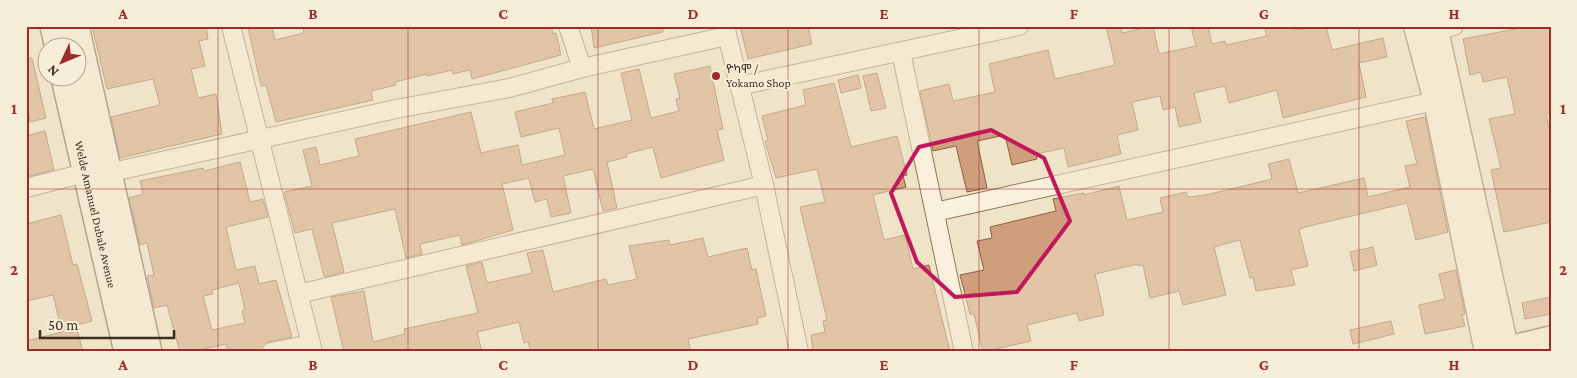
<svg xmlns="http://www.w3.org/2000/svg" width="1577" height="378" viewBox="0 0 1577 378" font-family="'Crimson Pro','Noto Sans Ethiopic',serif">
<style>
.building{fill:#cf9f7d;stroke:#8d5f41;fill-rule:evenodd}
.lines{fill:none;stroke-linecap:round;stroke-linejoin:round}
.minor-casing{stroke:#8d765c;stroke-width:20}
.tertiary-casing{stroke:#8d765c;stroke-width:25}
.secondary-casing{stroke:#6f573f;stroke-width:28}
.minor{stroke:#faf1dc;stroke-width:18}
.tertiary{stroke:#faf1dc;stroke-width:22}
.secondary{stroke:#faf1dc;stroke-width:25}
.marked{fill:none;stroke:#c2185b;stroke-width:4;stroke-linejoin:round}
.grid{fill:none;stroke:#9e2a2b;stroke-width:1;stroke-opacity:0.55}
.poi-dot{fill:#9e2a2b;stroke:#f7eed8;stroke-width:2}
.labels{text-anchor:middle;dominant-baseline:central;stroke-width:4;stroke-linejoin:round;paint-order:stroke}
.poi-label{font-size:12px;fill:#3d2e20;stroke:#f7eed8;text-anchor:start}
.street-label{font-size:12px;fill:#3d2e20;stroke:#f7eed8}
.neatline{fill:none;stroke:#9e2a2b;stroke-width:2}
.grid-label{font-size:16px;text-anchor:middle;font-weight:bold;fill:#9e2a2b}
</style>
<rect width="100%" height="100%" fill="#f0e4c8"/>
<g class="building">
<polygon points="92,26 206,26 208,39 199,41 205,66 191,69 198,98 216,94 222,134 120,158 111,117 160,105 153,79 107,89"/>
<polygon points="256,26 272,26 275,40 304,33 303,26 551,26 553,34 556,33 561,55 472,79 470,70 453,74 452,70 427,76 427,74 395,82 396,85 371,91 373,100 276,122 266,85 261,86 248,28"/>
<polygon points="591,26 662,26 663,32 594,48"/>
<polygon points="740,26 808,26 812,44 748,59"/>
<polygon points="1106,26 1120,26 1122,33 1153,26 1159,54 1196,46 1191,26 1208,26 1212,44 1225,41 1226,45 1267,36 1264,26 1294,26 1295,30 1326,26 1332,50 1383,38 1387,57 1359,63 1366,97 1283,118 1277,90 1229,103 1225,86 1194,93 1201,122 1179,127 1175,107 1163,110 1160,96 1132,102 1138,130 1117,135 1121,154 1068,167 1064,148 1036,154 1037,159 1012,165 1005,135 977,141 987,188 967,192 956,146 933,151 920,91 949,84 953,101 995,92 989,64 1048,50 1055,79 1115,65"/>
<polygon points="1531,26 1551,26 1551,113 1546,114 1551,136 1551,222 1504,232 1491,170 1501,168 1489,119 1515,114 1507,77 1483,82 1481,72 1470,75 1463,39"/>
<polygon points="32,58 46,118 30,122 26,104 26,59"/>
<polygon points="710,66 723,129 717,130 724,160 661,178 653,147 626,154 627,157 607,162 617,208 603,211 593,169 563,176 571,213 551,217 547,199 535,202 529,178 502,184 513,230 462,245 460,235 420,244 422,254 406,258 395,209 332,223 344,272 326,277 324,276 312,229 295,233 284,192 312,186 303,150 316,147 320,165 359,156 355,139 471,112 481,153 518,145 522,165 565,155 559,128 521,137 515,112 553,103 552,99 585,92 594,129 632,120 621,73 639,69 651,118 679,111 676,99 680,98 674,74"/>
<polygon points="877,73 886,108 871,111 863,76"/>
<polygon points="858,75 861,88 841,93 838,80"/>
<polygon points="834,83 851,147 897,136 907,175 903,176 906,187 873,195 884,240 905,235 913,269 929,265 950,352 813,352 811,335 825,332 823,321 827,320 800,207 825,202 817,169 776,178 765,141 768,140 762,116 806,105 803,90"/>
<polygon points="1425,117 1448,232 1416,240 1407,203 1305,227 1299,230 1308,266 1291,270 1295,285 1256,291 1253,277 1250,278 1240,240 1214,247 1226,295 1183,305 1179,291 1150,298 1143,265 1138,266 1138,264 1095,274 1104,315 1079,321 1077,313 1027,325 1031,341 983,352 974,314 970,314 960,275 984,270 977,241 992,238 990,227 1056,211 1053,199 1084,193 1084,195 1119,186 1127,220 1163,212 1160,198 1186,192 1188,197 1206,195 1272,179 1268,164 1289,159 1298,193 1364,178 1368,197 1410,187 1405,166 1417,164 1406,121"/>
<polygon points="45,131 54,170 26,177 26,136"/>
<path d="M 240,162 L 250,202 L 263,199 L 268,217 L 226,227 L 236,270 L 255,266 L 259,284 L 276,280 L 292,337 L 268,342 L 261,350 L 252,352 L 228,352 L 226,344 L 199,350 L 200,352 L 180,352 L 167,305 L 154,308 L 147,276 L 154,275 L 147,243 L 140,245 L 129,198 L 143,194 L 140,181 L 203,168 L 204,171 ZM 239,283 L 245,310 L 242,311 L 245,323 L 212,330 L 203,296 L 213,294 L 212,290 Z"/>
<polygon points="61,215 73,265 77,264 92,321 76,325 83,352 26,352 26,341 62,332 53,295 26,301 26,224"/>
<polygon points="703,238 708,257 747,248 752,270 756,269 766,316 757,318 758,324 688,339 691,352 531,352 528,342 524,343 519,322 477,332 482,352 344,352 331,297 364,291 373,342 405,334 404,329 478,313 466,266 482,262 487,283 532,273 527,253 543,250 553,292 606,279 608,285 637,279 629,246 669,240 670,245"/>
<polygon points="1373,247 1377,265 1354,271 1350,252"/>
<polygon points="1456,270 1465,314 1462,315 1465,326 1425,334 1419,305 1445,299 1439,274"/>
<polygon points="1551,297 1551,314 1525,319 1522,303"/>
<polygon points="1391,321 1394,334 1353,344 1350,330"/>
</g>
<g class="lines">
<defs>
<g id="minor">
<polyline points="231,26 313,352"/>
<polyline points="568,26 582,68"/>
<polyline points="725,26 764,185 799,352"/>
<polyline points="1437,30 1454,26"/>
<polyline points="901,52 964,352"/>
<polyline points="739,86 1019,26"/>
<polyline points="108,173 396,109 509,88 582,68 727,36"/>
<polyline points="26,188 85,173"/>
<polyline points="935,212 1435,101"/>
<polyline points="298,294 764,185"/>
<polyline points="271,352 311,344"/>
</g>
<g id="tertiary">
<polyline points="1415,26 1435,101 1486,352"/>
<polyline points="1436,26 1508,352"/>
</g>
<g id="secondary">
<polyline points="53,26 58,48"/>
<polyline points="76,26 149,352"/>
<path id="s1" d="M 64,78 L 127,352"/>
<polyline points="1495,352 1551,339"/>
</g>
</defs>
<use href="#minor" class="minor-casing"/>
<use href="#tertiary" class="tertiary-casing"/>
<use href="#secondary" class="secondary-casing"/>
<use href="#minor" class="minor"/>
<use href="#tertiary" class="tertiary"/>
<use href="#secondary" class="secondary"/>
</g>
<path d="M0 0H1577V378H0ZM 991,130 L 1044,158 L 1070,221 L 1017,292 L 955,297 L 917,262 L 891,193 L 919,147 Z" fill="#f0e4c8" fill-opacity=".55" fill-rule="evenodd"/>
<path class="marked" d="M 991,130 L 1044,158 L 1070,221 L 1017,292 L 955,297 L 917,262 L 891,193 L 919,147 Z"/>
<path class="grid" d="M 218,26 L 218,352M 408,26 L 408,352M 598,26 L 598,352M 788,26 L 788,352M 979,26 L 979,352M 1169,26 L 1169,352M 1359,26 L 1359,352M 26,189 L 1551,189"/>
<circle class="poi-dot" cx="716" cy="76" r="5"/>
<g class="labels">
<g class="poi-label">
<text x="726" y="69">ዮካሞ /<tspan x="726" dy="14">Yokamo Shop</tspan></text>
</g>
<g class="street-label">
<text stroke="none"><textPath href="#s1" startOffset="140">Welde Amanuel Dubale Avenue</textPath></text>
</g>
</g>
<rect width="1577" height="378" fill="none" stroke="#f7eed8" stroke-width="55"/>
<g transform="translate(62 62) rotate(226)"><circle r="24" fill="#f7eed8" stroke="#ada18e"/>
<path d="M0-4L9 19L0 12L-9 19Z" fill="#9e2a2b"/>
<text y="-8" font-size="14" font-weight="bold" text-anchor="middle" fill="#3d2e20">N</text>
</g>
<path d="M40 330v8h134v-8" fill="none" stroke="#3d2e20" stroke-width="2.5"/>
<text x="48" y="330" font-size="15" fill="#3d2e20" stroke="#f7eed8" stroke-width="4" paint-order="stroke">50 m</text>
<rect x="28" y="28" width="1522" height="322" class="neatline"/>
<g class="grid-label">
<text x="123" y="19">A</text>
<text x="313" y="19">B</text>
<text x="503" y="19">C</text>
<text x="693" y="19">D</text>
<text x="884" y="19">E</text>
<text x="1074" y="19">F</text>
<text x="1264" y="19">G</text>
<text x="1454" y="19">H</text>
<text x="14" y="114">1</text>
<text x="1563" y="114">1</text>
<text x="14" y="275">2</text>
<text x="1563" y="275">2</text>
<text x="123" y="370">A</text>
<text x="313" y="370">B</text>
<text x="503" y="370">C</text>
<text x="693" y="370">D</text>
<text x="884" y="370">E</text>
<text x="1074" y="370">F</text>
<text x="1264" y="370">G</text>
<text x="1454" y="370">H</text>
</g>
</svg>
